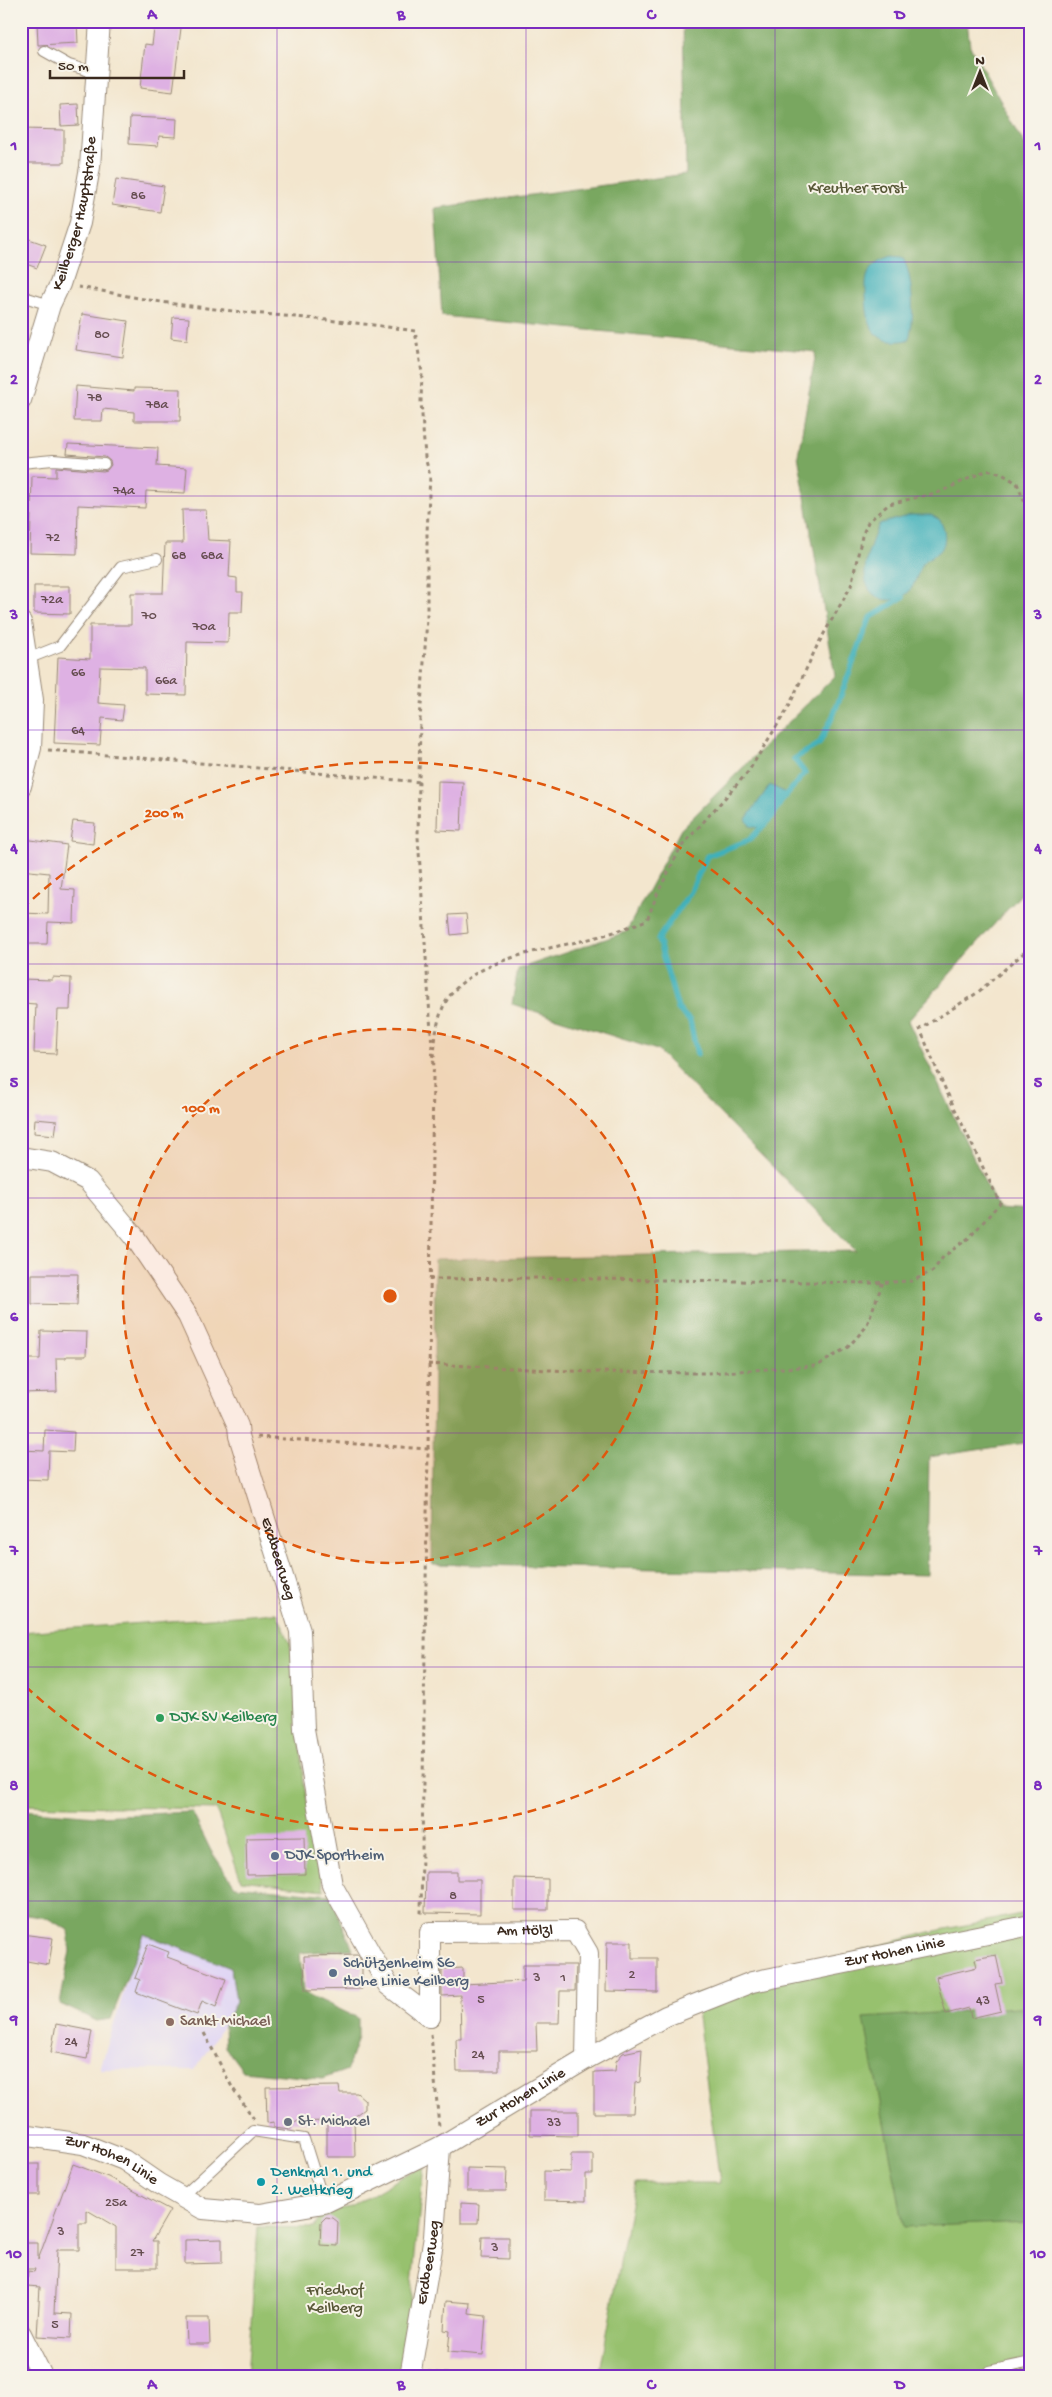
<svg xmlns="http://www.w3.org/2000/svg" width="1052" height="2397" viewBox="0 0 1052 2397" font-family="'Gochi Hand',sans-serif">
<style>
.built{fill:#dfd4f5}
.green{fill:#97c16e;stroke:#697646}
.forest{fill:#79a761;stroke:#5a6840}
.water{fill:#3fb0ba;stroke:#3d6d6c}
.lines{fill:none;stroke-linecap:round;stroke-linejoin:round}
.stream{stroke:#3fb0ba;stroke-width:5.5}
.building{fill:#deb1e3}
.lane-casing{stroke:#978876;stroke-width:12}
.street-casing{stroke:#978876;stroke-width:22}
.path{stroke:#978876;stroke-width:3;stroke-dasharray:4 4;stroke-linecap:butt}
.lane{stroke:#fff;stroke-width:10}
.street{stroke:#fff;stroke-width:20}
.grid{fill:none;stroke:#7b2cbf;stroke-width:1;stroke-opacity:0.55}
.ring{fill:none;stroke:#df570d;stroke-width:2.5;stroke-dasharray:9 6}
.leisure-dot{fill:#2e9e5b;stroke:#f7f3e8;stroke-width:2}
.service-dot{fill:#5c6f8a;stroke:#f7f3e8;stroke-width:2}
.education-dot{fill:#8d6e63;stroke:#f7f3e8;stroke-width:2}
.worship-dot{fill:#6b7280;stroke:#f7f3e8;stroke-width:2}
.culture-dot{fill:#0f9aa8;stroke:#f7f3e8;stroke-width:2}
.labels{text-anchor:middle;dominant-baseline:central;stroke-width:4;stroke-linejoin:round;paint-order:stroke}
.number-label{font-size:14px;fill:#644c4f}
.park-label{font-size:16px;fill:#575736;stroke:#f7f3e8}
.street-label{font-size:16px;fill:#3b2a1e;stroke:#f7f3e8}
.leisure-label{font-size:16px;fill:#27864d;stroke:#f7f3e8;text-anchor:start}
.service-label{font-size:16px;fill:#4e5e75;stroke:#f7f3e8;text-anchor:start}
.education-label{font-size:16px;fill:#785e54;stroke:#f7f3e8;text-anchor:start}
.worship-label{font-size:16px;fill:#5b616d;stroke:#f7f3e8;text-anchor:start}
.culture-label{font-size:16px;fill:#0d838f;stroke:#f7f3e8;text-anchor:start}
.centre{fill:#df570d;stroke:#f7f3e8;stroke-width:2.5}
.ring-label{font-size:15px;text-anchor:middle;font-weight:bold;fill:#df570d;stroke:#f7f3e8;stroke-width:4;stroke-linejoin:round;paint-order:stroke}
.neatline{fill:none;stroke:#7b2cbf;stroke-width:2}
.grid-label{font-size:16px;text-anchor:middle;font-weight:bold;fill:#7b2cbf}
</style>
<rect width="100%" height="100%" fill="#f7f3e8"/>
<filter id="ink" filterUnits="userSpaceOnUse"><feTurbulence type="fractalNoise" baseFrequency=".02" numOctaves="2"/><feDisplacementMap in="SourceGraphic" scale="10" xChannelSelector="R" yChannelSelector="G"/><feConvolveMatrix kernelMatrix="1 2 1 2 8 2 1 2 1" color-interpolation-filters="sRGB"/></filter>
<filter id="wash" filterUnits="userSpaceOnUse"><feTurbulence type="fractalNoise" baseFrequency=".0096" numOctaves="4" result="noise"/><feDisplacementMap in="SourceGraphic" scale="20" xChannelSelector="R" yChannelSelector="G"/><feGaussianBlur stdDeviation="1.12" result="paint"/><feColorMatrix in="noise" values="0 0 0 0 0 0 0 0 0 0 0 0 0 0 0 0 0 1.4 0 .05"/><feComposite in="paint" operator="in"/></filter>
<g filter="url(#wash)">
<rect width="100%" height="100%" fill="#f3e6ce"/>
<polygon class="built" points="143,1929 255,1974 195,2070 100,2069"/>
<g class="green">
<polygon points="277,1613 293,1650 304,1785 324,1890 241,1880 216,1809 21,1805 21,1632"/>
<polygon points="1031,1912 1031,2376 599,2376 635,2183 720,2183 695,1995 930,1932"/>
<polygon points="424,2164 403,2376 247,2376 258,2227 314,2228 323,2212 351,2207"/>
</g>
<g class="forest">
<polygon points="683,21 967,21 970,46 1031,156 1031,883 908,1021 998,1209 1031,1211 1031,1442 929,1457 927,1575 432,1564 435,1259 856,1251 657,1050 512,1004 518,969 626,932 681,829 835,676 798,455 816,352 442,316 435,208 686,174"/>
<polygon points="21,1810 97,1816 192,1812 211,1851 235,1886 330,1895 353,1949 300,1953 303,1992 358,2018 358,2037 347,2070 322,2079 243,2071 225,2047 224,2025 236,2001 231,1968 144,1934 111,2019 97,2021 60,2004 70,1951 68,1930 47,1918 21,1914"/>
<polygon points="1031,2006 1031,2222 904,2227 864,2018"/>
</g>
<g class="water">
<path d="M 892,256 L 902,257 C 913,270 916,326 908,340 C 874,347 867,327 866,297 C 866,290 865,281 868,274 C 872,264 882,259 892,256 Z"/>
<path d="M 911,515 L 931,515 L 940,520 C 945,530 948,543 939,552 C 934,556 927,558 923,563 C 916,574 916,588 904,596 C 899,600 888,601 882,599 C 851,588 870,545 879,524 Z"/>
<polygon points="770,785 788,794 762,829 750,826 746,819"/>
</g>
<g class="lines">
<polyline class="stream" points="697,1054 690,1021 678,1009 658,939 691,891 707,856 749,840 773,816 782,800 805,773 794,759 819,744 833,716 870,618 903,597"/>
</g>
<g id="blocks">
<g class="building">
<polygon points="37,21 77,21 78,43 38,45"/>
<polygon points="155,21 180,21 179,27 181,28 173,92 140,88 145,44 152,45"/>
<polygon points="78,104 79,125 61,126 60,105"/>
<polygon points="130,117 177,119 176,137 159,136 158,146 129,144"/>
<polygon points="23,129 64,130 64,163 23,163"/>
<polygon points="116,179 164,186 160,212 112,205"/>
<polygon points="21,236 46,245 37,268 21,262"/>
<polygon points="82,314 128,321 123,357 76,350"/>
<polygon points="173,317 189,318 187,340 171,338"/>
<polygon points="76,386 134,391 134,388 181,389 180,421 134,421 134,412 103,409 102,421 74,421"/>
<polygon points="68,444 158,448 157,466 187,468 185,493 146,491 145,508 78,505 77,554 30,553 32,476 56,477 56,467 103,471 107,470 111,465 110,461 105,457 67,454"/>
<polygon points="182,510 206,510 208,540 231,541 229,577 237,578 237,592 243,592 242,612 229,612 228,643 187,642 186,695 145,694 145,668 100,667 98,703 124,705 122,720 102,718 100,745 54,743 58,657 90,659 90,625 131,625 131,593 163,593 165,543 183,543"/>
<polygon points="34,586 70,586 70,614 34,613"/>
<polygon points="438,781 463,782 461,831 437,830"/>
<polygon points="73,821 95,823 93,844 70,841"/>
<polygon points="24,839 67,845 61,889 75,890 74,923 48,922 47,944 21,944 21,913 48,914 49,873 21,870"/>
<polygon points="466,914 468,933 451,935 449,915"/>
<polygon points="52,977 71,978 70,1010 58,1010 56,1054 34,1053 36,1004 21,1003 21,979 52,980"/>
<polygon points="35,1119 57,1121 55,1135 34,1133"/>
<polygon points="32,1274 78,1274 77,1305 32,1304"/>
<polygon points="41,1331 87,1332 86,1356 66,1356 66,1358 56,1358 57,1392 21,1393 21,1359 40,1359"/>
<polygon points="45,1430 74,1432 73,1452 49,1451 48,1480 21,1479 21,1450 44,1451"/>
<polygon points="304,1837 305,1874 247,1875 246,1838"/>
<polygon points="426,1872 457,1872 457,1880 480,1880 480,1914 425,1913"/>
<polygon points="514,1878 548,1879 548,1910 514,1910"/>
<polygon points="21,1934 53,1938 49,1965 21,1960"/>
<polygon points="607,1942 632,1942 632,1958 657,1958 657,1992 606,1991"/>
<polygon points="148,1944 169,1952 167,1957 226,1979 216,2007 202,2001 197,2015 136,1992 140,1980 135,1978"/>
<polygon points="358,1955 362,1962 362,1989 305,1990 304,1956"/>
<polygon points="996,1955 1002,1983 995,1984 1001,2011 971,2018 969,2008 946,2014 936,1977 977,1967 975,1959"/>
<polygon points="523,1965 576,1965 575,1991 560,1991 559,2023 536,2023 537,2051 499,2051 499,2071 457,2071 456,2039 461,2039 460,1995 442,1996 442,1969 463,1968 463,1984 523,1981"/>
<polygon points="56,2024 92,2031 87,2059 51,2052"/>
<polygon points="642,2049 640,2082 635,2083 633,2113 594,2113 594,2072 615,2071 616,2061 623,2053"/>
<polygon points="339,2086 340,2093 357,2093 365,2100 365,2109 354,2117 355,2157 327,2157 327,2121 291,2122 291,2129 274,2127 274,2122 267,2123 266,2087"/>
<polygon points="530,2111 578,2111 578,2136 530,2135"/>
<polygon points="571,2154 593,2154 593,2174 586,2174 586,2201 544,2200 544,2171 571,2172"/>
<rect x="21" y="2164" width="18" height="31"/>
<polygon points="73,2164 108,2177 170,2210 152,2241 157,2241 157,2268 116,2268 116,2227 87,2210 87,2223 79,2223 79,2250 57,2250 54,2313 72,2314 71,2338 37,2336 40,2287 27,2286 28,2271 34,2272 35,2269 21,2269 21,2243 38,2243 38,2260"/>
<polygon points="467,2168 507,2169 506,2191 467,2191"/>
<polygon points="461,2203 479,2204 478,2223 461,2223"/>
<polygon points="326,2217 333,2218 338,2222 337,2246 320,2245 321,2222"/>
<polygon points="482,2237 509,2237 509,2259 481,2258"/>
<polygon points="222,2239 222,2263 185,2264 185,2240"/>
<polygon points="446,2301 470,2303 469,2314 486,2316 483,2355 448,2352 450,2331 444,2330"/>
<polygon points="186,2318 209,2318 210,2344 187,2344"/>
</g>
</g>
</g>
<g filter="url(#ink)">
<use href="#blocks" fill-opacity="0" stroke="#978876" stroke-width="1"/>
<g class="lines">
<defs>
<g id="lane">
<polyline points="44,51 69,65 96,73"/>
<polyline points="21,296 50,305"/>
<polyline points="21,463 53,460 104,464"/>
<polyline points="27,659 60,646 121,567 157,559"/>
<polyline points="182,2197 253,2131 304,2139 324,2203"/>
<polyline points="989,2371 1031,2362"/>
</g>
<g id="street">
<path id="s1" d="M 21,400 L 50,305 L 60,284 L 80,223 L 90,167 L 100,21"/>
<polyline points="21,622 33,700 31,748 21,786"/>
<path id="s2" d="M 21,1157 L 52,1162 L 88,1181 L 134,1236 L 188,1316 L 238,1426 L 239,1436 L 300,1631 L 304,1729 L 332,1885 L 388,1985 L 430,2017"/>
<path id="s3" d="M 430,2017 L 430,1932 L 575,1931 L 588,1953 L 586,2059"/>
<path id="s4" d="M 21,2135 L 83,2144 L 124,2160 L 159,2184 L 203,2209 L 260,2214 L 324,2203 L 440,2147 L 586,2059 L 666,2016 L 752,1982 L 1031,1925"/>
<polyline points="21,2334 42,2376"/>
<path id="s5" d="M 410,2376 L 434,2237 L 440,2147"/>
</g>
</defs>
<use href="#lane" class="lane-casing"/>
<use href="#street" class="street-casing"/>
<g class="path">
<path d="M 78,287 C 116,293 153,302 191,306 C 266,316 341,319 415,331 L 422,373 L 421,401 L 425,457 L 430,476 L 427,532 L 427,619 L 420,720 L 418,837 L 433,1062"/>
<polyline points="48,750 421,782"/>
<polyline points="429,1279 530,1278 871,1283 912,1281 933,1271 943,1257 970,1237 1000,1203 942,1082 920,1029 977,993 1026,951 1031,950"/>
<polyline points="428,1364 591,1372 706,1373 817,1366 848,1347 866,1327 883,1282"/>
<polyline points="257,1437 428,1449 421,1916"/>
<path d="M 428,1449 L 433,1077 C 435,1050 433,1015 452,993 C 484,954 558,949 604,935 C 619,931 633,925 647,920 L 658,892 L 681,847 L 748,772 L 788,708 L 817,646 L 851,586 L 862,536 L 868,522 L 889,504 L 940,492 L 987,470 L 1002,474 L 1017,483 L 1031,518"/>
<polyline points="204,2033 232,2087 254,2119"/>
<polyline points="431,2034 439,2127"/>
<polyline points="428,2372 462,2376"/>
</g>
<use href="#lane" class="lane"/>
<use href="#street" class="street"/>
</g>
</g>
<path class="grid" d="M 277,21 L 277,2376M 526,21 L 526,2376M 775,21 L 775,2376M 21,262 L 1031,262M 21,496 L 1031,496M 21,730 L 1031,730M 21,964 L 1031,964M 21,1198 L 1031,1198M 21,1433 L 1031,1433M 21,1667 L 1031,1667M 21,1901 L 1031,1901M 21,2135 L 1031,2135"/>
<circle cx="390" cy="1296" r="267" fill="#df570d" fill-opacity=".12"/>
<g class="ring">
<circle cx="390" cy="1296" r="267"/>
<path d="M22 909A534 534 0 1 1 22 1683"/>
</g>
<circle class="leisure-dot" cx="160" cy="1718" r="5"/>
<g class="service-dot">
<circle cx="275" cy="1856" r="5"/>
<circle cx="333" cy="1973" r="5"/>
</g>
<circle class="education-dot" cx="170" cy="2022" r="5"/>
<circle class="worship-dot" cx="288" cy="2122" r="5"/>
<circle class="culture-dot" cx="261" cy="2182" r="5"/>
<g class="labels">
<g class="number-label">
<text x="138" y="196">86</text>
<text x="102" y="335">80</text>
<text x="95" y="398">78</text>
<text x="157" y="405">78a</text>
<text x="124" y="491">74a</text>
<text x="53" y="538">72</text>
<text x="179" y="556">68</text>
<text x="212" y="556">68a</text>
<text x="52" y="600">72a</text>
<text x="149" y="616">70</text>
<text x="204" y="627">70a</text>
<text x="78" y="673">66</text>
<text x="166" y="681">66a</text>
<text x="78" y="731">64</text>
<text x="453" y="1896">8</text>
<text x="632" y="1975">2</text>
<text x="537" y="1978">3</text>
<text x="563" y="1978">1</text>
<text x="481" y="2000">5</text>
<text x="983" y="2001">43</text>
<text x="71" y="2042">24</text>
<text x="478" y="2055">24</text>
<text x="554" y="2123">33</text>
<text x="116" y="2203">25a</text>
<text x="61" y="2232">3</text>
<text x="495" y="2248">3</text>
<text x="137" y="2253">27</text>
<text x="55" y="2325">5</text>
</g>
<g class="park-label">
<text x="857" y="189">Kreuther Forst</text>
<text x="335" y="2291">Friedhof<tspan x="335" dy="18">Keilberg</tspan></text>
</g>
<g class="street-label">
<text stroke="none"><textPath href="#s1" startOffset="195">Keilberger Hauptstraße</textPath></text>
<text stroke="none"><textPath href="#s2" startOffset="500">Erdbeerweg</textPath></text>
<text stroke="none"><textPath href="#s3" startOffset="180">Am Hölzl</textPath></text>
<text stroke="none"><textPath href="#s4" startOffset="950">Zur Hohen Linie</textPath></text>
<text stroke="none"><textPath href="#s4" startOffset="545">Zur Hohen Linie</textPath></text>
<text stroke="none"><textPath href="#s4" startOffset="95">Zur Hohen Linie</textPath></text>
<text stroke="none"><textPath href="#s5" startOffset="115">Erdbeerweg</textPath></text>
</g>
<g class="leisure-label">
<text x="170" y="1718">DJK SV Keilberg</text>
</g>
<g class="service-label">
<text x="285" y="1856">DJK Sportheim</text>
<text x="343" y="1964">Schützenheim SG<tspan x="343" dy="18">Hohe Linie Keilberg</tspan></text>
</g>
<g class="education-label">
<text x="180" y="2022">Sankt Michael</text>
</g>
<g class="worship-label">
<text x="298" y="2122">St. Michael</text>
</g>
<g class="culture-label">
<text x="271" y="2173">Denkmal 1. und<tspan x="271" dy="18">2. Weltkrieg</tspan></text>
</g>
</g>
<circle cx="390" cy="1296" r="8" class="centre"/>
<g class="ring-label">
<text x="164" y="817">200 m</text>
<text x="201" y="1112">100 m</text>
</g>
<rect width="1052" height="2397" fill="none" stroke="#f7f3e8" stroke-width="55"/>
<g transform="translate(980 72)" stroke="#f7f3e8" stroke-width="4" paint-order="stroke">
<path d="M0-4L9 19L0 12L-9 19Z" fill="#3b2a1e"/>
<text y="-8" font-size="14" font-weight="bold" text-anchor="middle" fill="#3b2a1e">N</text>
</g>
<path d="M50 70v8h134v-8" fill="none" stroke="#3b2a1e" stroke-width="2.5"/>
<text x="58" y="70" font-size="15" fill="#3b2a1e" stroke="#f7f3e8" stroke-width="4" paint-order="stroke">50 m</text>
<rect x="28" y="28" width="996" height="2342" class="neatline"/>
<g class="grid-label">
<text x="152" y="19">A</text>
<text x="401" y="19">B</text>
<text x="651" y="19">C</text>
<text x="900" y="19">D</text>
<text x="14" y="150">1</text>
<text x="1038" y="150">1</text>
<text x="14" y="384">2</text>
<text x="1038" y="384">2</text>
<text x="14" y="619">3</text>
<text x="1038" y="619">3</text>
<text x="14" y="853">4</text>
<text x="1038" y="853">4</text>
<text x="14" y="1087">5</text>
<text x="1038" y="1087">5</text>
<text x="14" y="1321">6</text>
<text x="1038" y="1321">6</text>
<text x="14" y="1555">7</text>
<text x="1038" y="1555">7</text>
<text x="14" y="1790">8</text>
<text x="1038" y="1790">8</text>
<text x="14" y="2024">9</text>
<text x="1038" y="2024">9</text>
<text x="14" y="2258">10</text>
<text x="1038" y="2258">10</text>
<text x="152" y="2389">A</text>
<text x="401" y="2389">B</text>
<text x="651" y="2389">C</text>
<text x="900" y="2389">D</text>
</g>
</svg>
